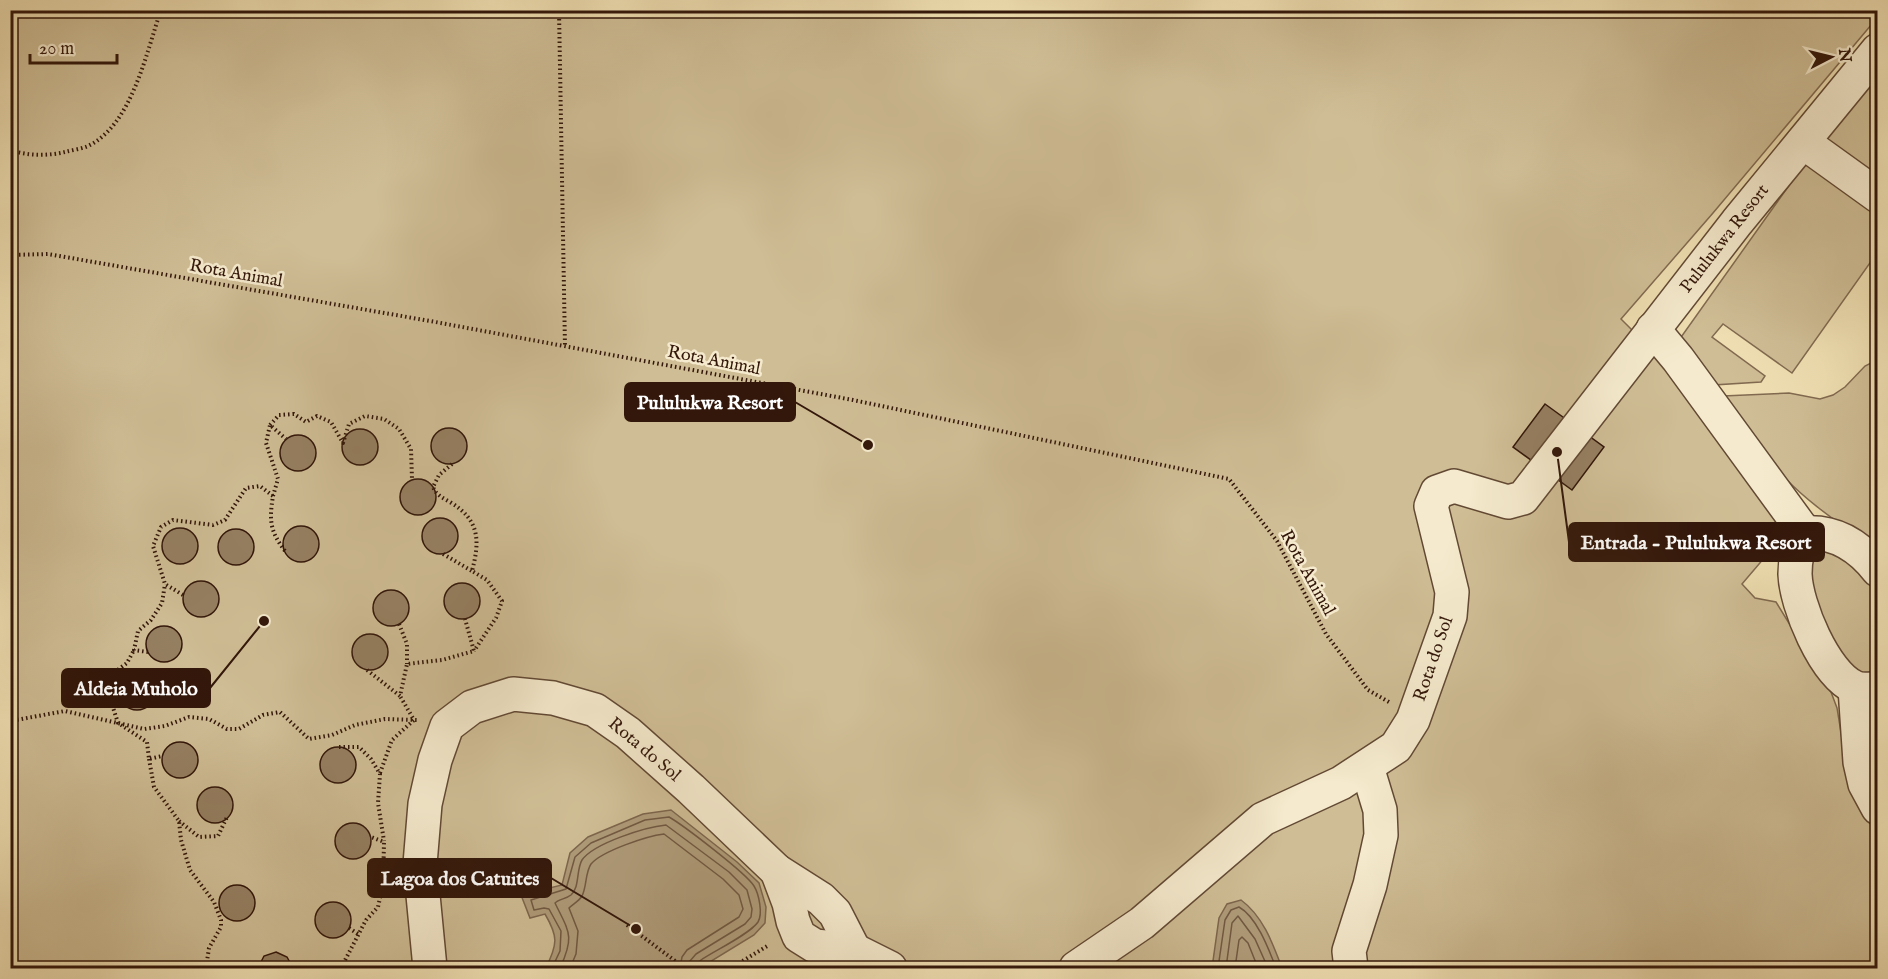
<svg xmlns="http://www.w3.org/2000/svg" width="1888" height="979" viewBox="0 0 1888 979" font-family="'IM FELL English',serif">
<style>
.green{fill:#cfbd95;stroke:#816a50;stroke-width:1.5}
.water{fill:#af9b79;stroke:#7d664d;stroke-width:1.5}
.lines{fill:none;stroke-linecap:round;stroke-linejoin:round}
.shore{stroke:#715942;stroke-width:1.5}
.building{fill:#957f61;stroke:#33170a;stroke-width:1.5}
.minor-casing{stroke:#624934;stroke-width:36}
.path{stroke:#33170a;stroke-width:4;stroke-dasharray:1.5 3;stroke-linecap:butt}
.minor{stroke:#f5eacd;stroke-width:33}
.labels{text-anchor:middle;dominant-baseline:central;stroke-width:5;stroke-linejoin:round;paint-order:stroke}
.street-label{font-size:18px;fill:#33170a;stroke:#f5eacd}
.leader{fill:none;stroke:#33170a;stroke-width:2}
.callout-dot{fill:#33170a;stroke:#f5eacd;stroke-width:2}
.callout{fill:#33170a;stroke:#33170a;stroke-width:2}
.callout-label{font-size:20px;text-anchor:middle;font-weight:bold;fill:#fff}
</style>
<rect width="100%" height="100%" fill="#efdfb2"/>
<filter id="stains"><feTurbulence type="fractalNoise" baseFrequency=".00333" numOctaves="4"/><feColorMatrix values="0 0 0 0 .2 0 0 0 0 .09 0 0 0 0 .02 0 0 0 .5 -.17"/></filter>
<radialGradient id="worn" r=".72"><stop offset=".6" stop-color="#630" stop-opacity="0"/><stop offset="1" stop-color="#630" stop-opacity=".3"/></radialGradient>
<g class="green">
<polygon points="10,11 1877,11 1877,18 1713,213 1621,319 1662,360 1788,530 1742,584 1755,598 1776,602 1831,692 1837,708 1844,751 1861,810 1877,831 1877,968 11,968"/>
<path d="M 1877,72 L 1877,253 L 1792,373 L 1723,324 L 1712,337 L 1765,376 L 1761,382 L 1714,385 L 1723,396 L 1789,393 L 1820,399 L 1833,395 L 1845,387 L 1865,366 L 1877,360 L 1877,551 C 1847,528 1813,507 1786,479 C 1747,438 1713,386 1679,340 L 1805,163 Z"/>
<path d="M 1829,550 C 1847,559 1867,573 1876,593 C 1881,603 1877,658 1877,672 L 1858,673 L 1836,651 L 1813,595 L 1810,568 L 1816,554 Z"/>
</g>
<g class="water">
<path d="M 671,810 L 737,862 L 759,883 L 766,907 L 765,923 L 754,935 L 700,968 L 546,968 C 557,943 559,938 545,914 L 530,918 L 521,895 L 562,885 L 570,853 L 588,837 L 643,814 Z"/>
<path d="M 1241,900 C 1263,916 1273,944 1282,968 L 1212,968 L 1219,918 L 1227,904 Z"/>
</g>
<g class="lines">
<g class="shore">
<path d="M 552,968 L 560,951 L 561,931 L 549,909 L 544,908 L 534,910 L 531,900 L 566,889 L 575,857 L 591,843 L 645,820 L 669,817 C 683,825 746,873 754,886 C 759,894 763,914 758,922 C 750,934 714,951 701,960 L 697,964 L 697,968"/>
<path d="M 560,968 C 575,936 569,932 555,903 C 559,899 566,899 571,895 C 580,887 576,870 582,860 C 594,843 646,827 666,825 L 729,872 L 747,890 L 752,909 L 751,917 L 745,924 L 696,954 L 690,961 L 689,968"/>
<path d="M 570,968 L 576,954 L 578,931 L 569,908 C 573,904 579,901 582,896 C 587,886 585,873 591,864 C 602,851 647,836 664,834 L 723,879 L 739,895 L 743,909 L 739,917 L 687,950 L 682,957 L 680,968"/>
<path d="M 1218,968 L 1225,920 L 1231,910 L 1239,907 C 1257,917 1269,950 1276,968"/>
<polyline points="1226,968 1232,923 1238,916 1255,939 1268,968"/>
<polyline points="1235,968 1239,940 1242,937 1248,943 1258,968"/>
</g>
</g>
<g class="building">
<polygon points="1545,404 1604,447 1572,490 1513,447"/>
<circle cx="449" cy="446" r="18"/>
<circle cx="360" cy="447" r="18"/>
<circle cx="298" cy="453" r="18"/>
<circle cx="418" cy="497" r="18"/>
<circle cx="440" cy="536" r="18"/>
<circle cx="301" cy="544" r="18"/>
<circle cx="180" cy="546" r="18"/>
<circle cx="236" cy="547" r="18"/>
<circle cx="201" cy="599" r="18"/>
<circle cx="462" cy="601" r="18"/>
<circle cx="391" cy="608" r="18"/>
<circle cx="164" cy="644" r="18"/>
<circle cx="370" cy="652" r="18"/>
<circle cx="137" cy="692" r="18"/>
<circle cx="180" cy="760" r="18"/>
<circle cx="338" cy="765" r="18"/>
<circle cx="215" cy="805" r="18"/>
<circle cx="353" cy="841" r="18"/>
<circle cx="237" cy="903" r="18"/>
<circle cx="333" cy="920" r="18"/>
<polygon points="276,952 287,957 293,968 258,968 264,956"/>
</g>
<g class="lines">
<defs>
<g id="minor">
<polyline points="1803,142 1878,196"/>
<polyline points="1653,329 1678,359 1805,533"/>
<path d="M 1878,570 C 1859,546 1835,531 1805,533 C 1798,547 1795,558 1795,574 C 1796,605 1824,673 1854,687 C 1860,690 1871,689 1878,689"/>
<polyline points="1855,688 1860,762 1865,784 1878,808"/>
<polyline points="777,871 789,903 793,921 799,936 815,946 854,950 890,968"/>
<polyline points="430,968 420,864 425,804 435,760 447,726 472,707 513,694 553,698 595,710 628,733 691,789 777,871 821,899 835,913 854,950"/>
<polyline points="1076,968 1142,923 1263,819 1341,783 1396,747 1413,720 1450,616 1452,592 1431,506 1437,492 1454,486 1508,502 1523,498 1737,222 1878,50"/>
<polyline points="1351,968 1349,951 1370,885 1381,835 1380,810 1367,767"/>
</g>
</defs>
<use href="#minor" class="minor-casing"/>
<g class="path">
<polyline points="559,10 565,347"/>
<path d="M 10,150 C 28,156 48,156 65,152 C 72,150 81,149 88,146 C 132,125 146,53 161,10"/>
<polyline points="10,255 48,254 430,321 853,400 1229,479 1277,541 1326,634 1368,690 1389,702"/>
<polyline points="270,425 279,415 294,414 306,422 317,416 331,422 343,443 349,424 365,416 384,419 399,429 411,449 412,479"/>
<path d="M 452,464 L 439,475 L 433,487 C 436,495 443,498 450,502 C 480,520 480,541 472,571 L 487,580 L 502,601 L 496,618 L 474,651"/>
<polyline points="273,496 278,479 266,443 270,425 286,439"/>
<polyline points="443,554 472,571"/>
<path d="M 183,595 L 165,584 L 153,546 L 161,527 L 173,520 L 213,525 L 225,520 L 246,488 L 260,486 L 273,496 C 269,521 270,531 285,551"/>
<polyline points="399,624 407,644 407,664"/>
<polyline points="148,652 134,650 138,631 151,620 162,603 165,584"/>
<polyline points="367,670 400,696 407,664 442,660 474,651 465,619"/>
<polyline points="108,692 118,723 147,742 149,759 162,756"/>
<polyline points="119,694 108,692 115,672 127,663 134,650"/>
<polyline points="10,725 16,720 65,711 144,729 165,726 189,717 209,719 227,729 239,729 263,715 280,712 309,739 332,735 355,725 385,719 417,720"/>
<polyline points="339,747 359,747 371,759 380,774 378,803 384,841"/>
<polyline points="149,759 154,787 179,821 181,840 190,870 214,902 221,920 221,927 209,948 206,968"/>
<polyline points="380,773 392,740 414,720 400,696"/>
<polyline points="179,821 199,837 218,836 227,817"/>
<polyline points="627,925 674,960 681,968"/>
<polyline points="349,928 358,934"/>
<polyline points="341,968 366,920 378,907 383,885 384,842 371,837"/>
<polyline points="731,968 769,945"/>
</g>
<use href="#minor" class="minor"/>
</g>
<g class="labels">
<g class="street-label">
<text transform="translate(1725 239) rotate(-52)">Pululukwa Resort</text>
<text transform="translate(236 274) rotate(10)">Rota Animal</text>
<text transform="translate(714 361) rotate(11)">Rota Animal</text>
<text transform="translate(1307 573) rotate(61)">Rota Animal</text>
<text transform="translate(1434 659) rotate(-71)">Rota do Sol</text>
<text transform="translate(644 750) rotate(40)">Rota do Sol</text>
</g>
</g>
<path class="leader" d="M868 445L795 402M1557 452L1569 542M264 621L210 688M636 929L551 878"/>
<g class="callout-dot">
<circle cx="868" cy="445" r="6"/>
<circle cx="1557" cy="452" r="6"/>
<circle cx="264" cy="621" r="6"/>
<circle cx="636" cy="929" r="6"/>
</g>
<g class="callout">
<rect x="625" y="383" width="170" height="38" rx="6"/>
<rect x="1569" y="523" width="255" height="38" rx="6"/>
<rect x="62" y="669" width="148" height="38" rx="6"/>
<rect x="368" y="859" width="183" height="38" rx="6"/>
</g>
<g class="callout-label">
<text x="710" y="409">Pululukwa Resort</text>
<text x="1696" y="549">Entrada - Pululukwa Resort</text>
<text x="136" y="695">Aldeia Muholo</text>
<text x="460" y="885">Lagoa dos Catuites</text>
</g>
<rect width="1888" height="979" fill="none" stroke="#efdfb2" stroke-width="36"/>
<rect x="12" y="12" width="1864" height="955" fill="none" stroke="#33170a" stroke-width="3"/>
<rect x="18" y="18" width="1852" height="943" fill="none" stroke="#33170a" stroke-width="1.5"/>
<g transform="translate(1831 57) rotate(83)" stroke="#f5eacd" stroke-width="4.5" paint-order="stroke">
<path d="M0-4.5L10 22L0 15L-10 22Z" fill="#33170a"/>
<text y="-9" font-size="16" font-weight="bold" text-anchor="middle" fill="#33170a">N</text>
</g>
<path d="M30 54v9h87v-9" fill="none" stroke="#33170a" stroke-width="3"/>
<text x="39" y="54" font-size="18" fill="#33170a" stroke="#f5eacd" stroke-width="4.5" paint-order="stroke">20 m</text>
<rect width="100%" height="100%" filter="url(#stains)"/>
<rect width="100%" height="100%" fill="url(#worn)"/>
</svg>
